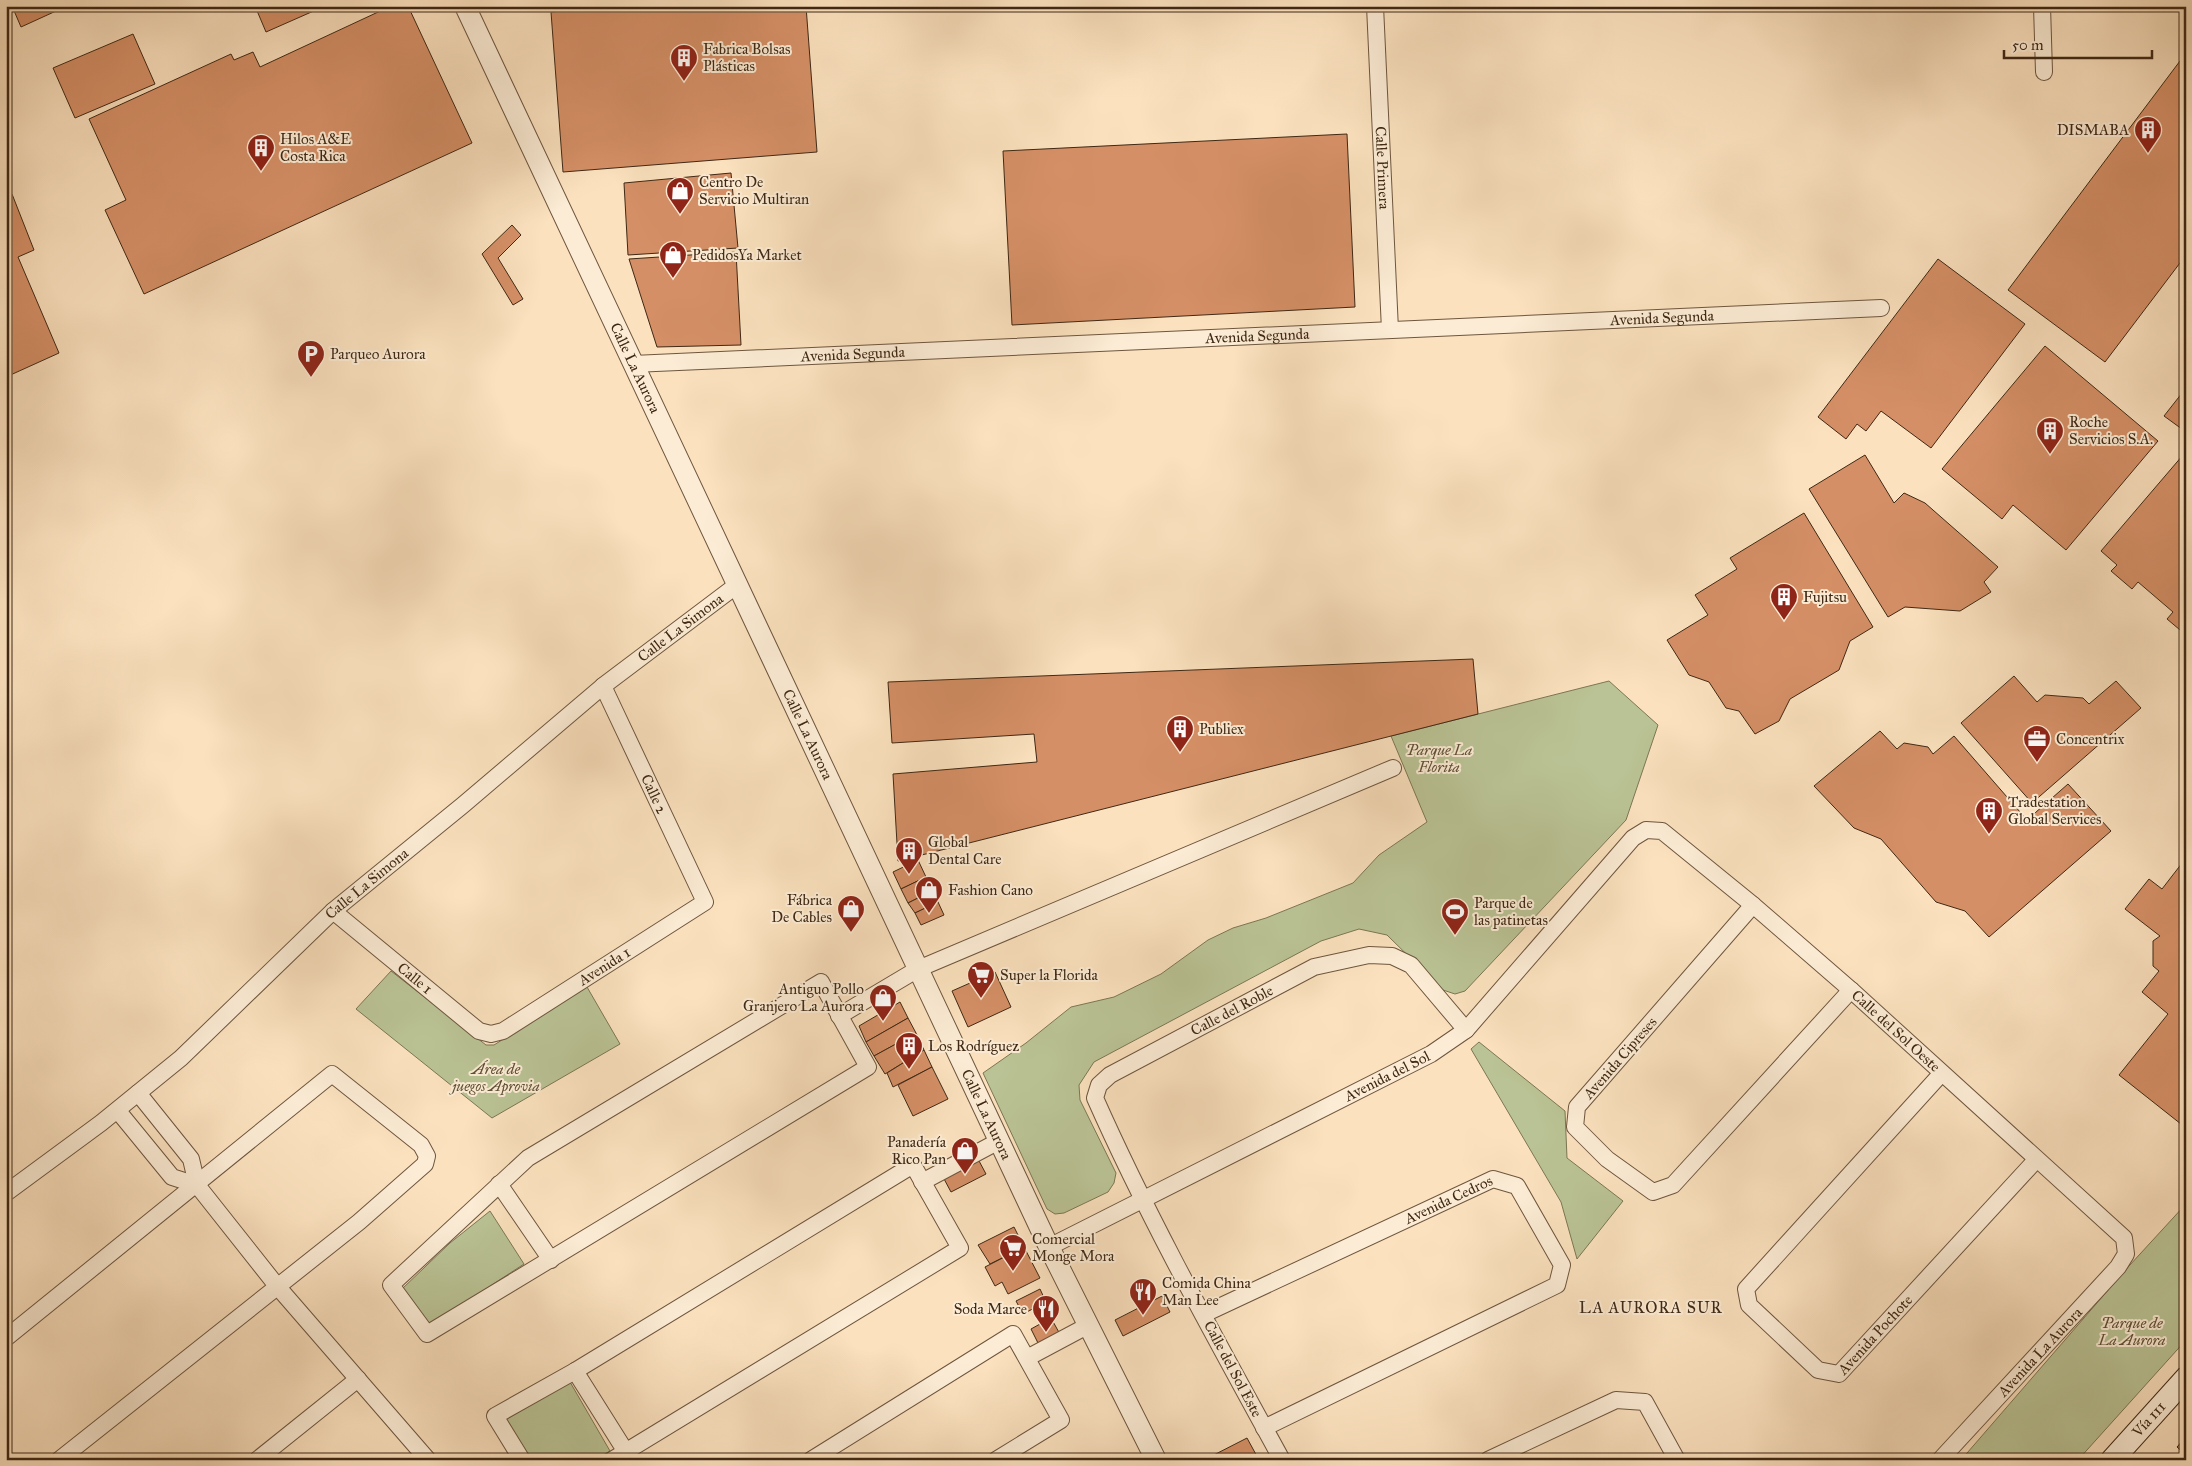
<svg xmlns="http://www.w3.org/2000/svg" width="2192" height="1466" viewBox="0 0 2192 1466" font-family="'IM FELL Great Primer',serif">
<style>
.green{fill:#bac395;stroke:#7c7654}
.building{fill:#d58f66;stroke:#3f2814}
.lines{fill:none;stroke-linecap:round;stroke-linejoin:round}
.minor-casing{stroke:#6e563e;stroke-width:18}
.tertiary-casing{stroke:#6e563e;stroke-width:22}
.secondary-casing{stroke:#3f2814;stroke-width:24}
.minor{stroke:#fcecd5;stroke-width:16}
.tertiary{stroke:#fcecd5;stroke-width:20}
.secondary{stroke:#fcecd5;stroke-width:22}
.labels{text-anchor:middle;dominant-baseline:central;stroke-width:4;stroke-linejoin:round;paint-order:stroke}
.poi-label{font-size:15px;fill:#3f2814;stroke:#fcecd5;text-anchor:start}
.street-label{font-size:15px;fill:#3f2814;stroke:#fcecd5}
.park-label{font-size:15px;font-style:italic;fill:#5e4f34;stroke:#fcecd5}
.neighbourhood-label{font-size:16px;letter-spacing:1px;fill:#3f2814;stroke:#fcecd5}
</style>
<rect width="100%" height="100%" fill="#fbe1be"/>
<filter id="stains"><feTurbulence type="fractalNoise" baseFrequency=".004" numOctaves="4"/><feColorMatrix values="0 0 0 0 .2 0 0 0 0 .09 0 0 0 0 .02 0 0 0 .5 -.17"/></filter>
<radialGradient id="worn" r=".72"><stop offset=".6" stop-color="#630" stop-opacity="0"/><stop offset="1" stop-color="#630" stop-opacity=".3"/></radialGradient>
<g class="green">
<polygon points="1609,681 1658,725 1626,820 1465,991 1455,994 1443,990 1387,935 1359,929 1321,941 1094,1062 1079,1085 1080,1100 1116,1173 1114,1183 1108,1192 1064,1213 1055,1214 1047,1209 983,1073 1026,1043 1071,1007 1114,997 1161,974 1208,940 1233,928 1266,918 1353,883 1379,855 1427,822 1391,736"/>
<polygon points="391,971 486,1045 494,1045 587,987 620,1044 492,1118 356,1009"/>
<polygon points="1479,1042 1565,1111 1567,1158 1623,1201 1577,1259 1561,1202 1471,1049"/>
<polygon points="2185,1205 2186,1340 2078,1460 1961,1460 2129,1266"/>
<polygon points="490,1211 524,1264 429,1326 402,1289 450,1243"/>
<polygon points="570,1382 610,1451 594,1460 529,1460 505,1420"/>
</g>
<g class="building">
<polygon points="12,6 67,6 21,27"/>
<polygon points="255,6 325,6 266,32"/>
<polygon points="391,6 408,6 472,143 144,294 105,210 126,200 89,119 231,54 234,60 253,52 260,67"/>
<polygon points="621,6 806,6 817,152 563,172 551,12"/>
<polygon points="133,34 155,84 75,118 53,68"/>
<polygon points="2186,53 2186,255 2105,362 2008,290"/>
<polygon points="1347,134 1355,307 1012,325 1003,151"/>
<polygon points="731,173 738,248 628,255 624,183"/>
<polygon points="12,194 34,250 18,257 59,353 6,377 6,197"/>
<polygon points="512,225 521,235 498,258 523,299 513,305 482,254"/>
<polygon points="736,252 741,345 657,347 629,259"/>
<polygon points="1938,259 2025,324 1931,448 1881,411 1866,431 1857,424 1846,439 1818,417"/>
<polygon points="2045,346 2158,441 2066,550 2013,505 2002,519 1942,469"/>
<polygon points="2186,388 2186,432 2164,416"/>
<polygon points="1865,455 1894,503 1904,493 1925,503 1998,567 1984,582 1991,592 1960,611 1905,607 1888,617 1809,489"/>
<polygon points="2183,455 2186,457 2186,635 2167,619 2173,612 2138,582 2132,589 2111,571 2117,565 2101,551"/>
<polygon points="1804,513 1873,627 1850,641 1839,670 1790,699 1779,721 1755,734 1739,711 1726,708 1709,682 1689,675 1667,640 1708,615 1695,595 1737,569 1730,558"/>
<polygon points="1473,659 1478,714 898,861 893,774 1037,762 1034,734 892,743 888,682"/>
<polygon points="2014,676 2037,702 2045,695 2083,698 2089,704 2116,681 2141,708 2032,803 1961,723"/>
<polygon points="1880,731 1897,749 1904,743 1928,747 1933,754 1954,736 2027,820 2068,784 2111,831 1989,937 1965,911 1936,902 1881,839 1854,828 1814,786"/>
<polygon points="2186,858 2186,1128 2119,1075 2168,1014 2142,992 2159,971 2153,966 2153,941 2160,936 2125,909 2149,879 2162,889"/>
<polygon points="918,860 926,877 901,889 893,872"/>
<polygon points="926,877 932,891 908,903 901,889"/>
<polygon points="932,891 938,902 915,913 908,903"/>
<polygon points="938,902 944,915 921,925 915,913"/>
<polygon points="995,972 1011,1007 968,1027 952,991"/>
<polygon points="900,1002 908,1018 866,1042 859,1026"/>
<polygon points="908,1018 916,1033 874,1056 866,1042"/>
<polygon points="916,1033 924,1050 885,1074 874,1056"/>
<polygon points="924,1050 932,1067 893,1087 887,1073"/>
<polygon points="932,1067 948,1099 913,1116 898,1085"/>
<polygon points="978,1159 986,1174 951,1192 943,1177"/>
<polygon points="1014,1227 1024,1247 990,1264 978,1245"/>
<polygon points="1024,1247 1040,1278 1008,1294 1002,1282 995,1286 985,1267"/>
<polygon points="1040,1289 1046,1302 1023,1314 1016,1301"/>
<polygon points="1162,1296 1170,1312 1123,1336 1115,1320"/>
<polygon points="1051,1318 1061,1336 1040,1347 1031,1329"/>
<polygon points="1247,1438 1259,1460 1204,1460"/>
<polygon points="2185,1438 2186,1438 2186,1455 2177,1447"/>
</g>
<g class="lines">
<defs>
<g id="minor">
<path id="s1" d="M 1375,6 L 1390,330"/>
<polyline points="2042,6 2044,72"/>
<path id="s2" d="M 633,364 L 1881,308"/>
<polyline points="1753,905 1577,1107 1575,1127 1607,1159 1653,1192 1673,1185 1851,990"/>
<path id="s3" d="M 333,911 L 479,1031 L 491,1034 L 503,1031 L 705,902 L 603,686"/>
<polygon points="821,982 868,1067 427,1334 391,1285 528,1158"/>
<polyline points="839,1016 918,969 1393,768"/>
<path id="s4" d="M 1941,1074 L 1746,1289 L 1749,1305 L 1818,1370 L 1839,1374 L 2036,1160"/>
<polyline points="138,1093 191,1159 197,1185 277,1286 428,1460"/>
<polyline points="118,1111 172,1177 197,1185"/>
<polyline points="922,1182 999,1141"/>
<polyline points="499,1184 551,1260"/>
<path id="s5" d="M 6,1193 L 101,1123 L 181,1058 L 333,911 L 463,805 L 603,686 L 737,585"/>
<path id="s6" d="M 1049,1247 L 1431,1054 L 1466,1030 L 1633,838 L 1646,830 L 1662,831 L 1753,905 L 1851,990 L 2124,1238 L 2126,1254 L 2118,1267 L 1940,1460"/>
<path id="s7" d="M 1204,1314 L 1493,1179 L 1517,1186 L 1562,1265 L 1557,1285 L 1264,1428"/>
<polyline points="6,1338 332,1074 421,1145 427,1156 425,1164 359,1222 59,1460"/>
<polyline points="1027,1358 1087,1326"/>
<polyline points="575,1371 626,1452"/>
<polyline points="257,1460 358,1379"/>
<polyline points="522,1460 495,1416 575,1371 913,1165 960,1248 612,1460"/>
<polyline points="811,1460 1013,1334 1061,1420 996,1460"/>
<path id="s8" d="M 1282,1460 C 1217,1341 1150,1222 1095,1098 L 1099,1085 L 1110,1075 L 1314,967 L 1369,955 L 1392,956 L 1411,965 L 1466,1030"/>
<polyline points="1488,1460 1616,1400 1645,1402 1677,1460"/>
</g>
<g id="tertiary">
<path id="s9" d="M 465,6 L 1049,1247 L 1156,1460"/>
</g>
<g id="secondary">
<path id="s10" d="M 2112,1460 L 2186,1378"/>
</g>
</defs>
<use href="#minor" class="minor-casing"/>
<use href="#tertiary" class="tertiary-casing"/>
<use href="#secondary" class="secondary-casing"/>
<use href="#minor" class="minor"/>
<use href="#tertiary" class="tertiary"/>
<use href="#secondary" class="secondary"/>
</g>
<defs>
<symbol id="building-pin" viewBox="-11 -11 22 30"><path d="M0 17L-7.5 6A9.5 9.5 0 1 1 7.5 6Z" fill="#8f2418" stroke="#fcecd5"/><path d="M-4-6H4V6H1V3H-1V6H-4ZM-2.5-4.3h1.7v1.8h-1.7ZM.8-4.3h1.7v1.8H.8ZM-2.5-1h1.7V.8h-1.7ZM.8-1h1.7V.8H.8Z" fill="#fff"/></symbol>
<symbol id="shop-pin" viewBox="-11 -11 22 30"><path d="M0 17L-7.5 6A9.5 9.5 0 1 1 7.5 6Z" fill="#8f2418" stroke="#fcecd5"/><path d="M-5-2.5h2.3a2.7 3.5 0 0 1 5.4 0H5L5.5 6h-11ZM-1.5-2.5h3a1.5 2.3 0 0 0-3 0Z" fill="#fff"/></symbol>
<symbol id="parking-pin" viewBox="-11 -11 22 30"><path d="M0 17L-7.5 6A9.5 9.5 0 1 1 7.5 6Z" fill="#8f2418" stroke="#fcecd5"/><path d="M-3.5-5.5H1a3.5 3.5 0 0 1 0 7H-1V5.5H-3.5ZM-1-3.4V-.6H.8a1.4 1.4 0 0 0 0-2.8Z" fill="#fff"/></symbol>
<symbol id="office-pin" viewBox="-11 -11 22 30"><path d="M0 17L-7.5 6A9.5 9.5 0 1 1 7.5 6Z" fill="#8f2418" stroke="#fcecd5"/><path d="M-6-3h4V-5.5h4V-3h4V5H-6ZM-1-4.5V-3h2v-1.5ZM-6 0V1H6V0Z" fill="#fff"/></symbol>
<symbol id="stadium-pin" viewBox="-11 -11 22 30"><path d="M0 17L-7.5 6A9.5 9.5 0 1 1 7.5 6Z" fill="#8f2418" stroke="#fcecd5"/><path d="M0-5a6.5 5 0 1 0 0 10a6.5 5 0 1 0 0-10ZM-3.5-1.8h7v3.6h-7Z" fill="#fff"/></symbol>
<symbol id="supermarket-pin" viewBox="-11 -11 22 30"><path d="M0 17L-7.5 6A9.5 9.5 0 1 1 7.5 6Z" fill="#8f2418" stroke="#fcecd5"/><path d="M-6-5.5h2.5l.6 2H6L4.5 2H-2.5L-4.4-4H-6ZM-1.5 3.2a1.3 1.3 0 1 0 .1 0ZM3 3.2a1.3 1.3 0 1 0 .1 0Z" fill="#fff"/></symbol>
<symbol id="restaurant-pin" viewBox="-11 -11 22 30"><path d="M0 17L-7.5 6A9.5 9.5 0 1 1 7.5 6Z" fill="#8f2418" stroke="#fcecd5"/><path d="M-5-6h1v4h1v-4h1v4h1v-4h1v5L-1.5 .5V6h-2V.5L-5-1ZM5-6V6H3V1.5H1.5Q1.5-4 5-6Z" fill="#fff"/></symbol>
</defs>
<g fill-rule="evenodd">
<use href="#building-pin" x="668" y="42" width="32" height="43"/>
<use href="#building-pin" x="2132" y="114" width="32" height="43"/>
<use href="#building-pin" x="245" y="132" width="32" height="43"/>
<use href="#shop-pin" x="664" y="175" width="32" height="43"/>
<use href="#shop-pin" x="657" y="239" width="32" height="43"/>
<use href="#parking-pin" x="295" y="338" width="32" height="43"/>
<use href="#building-pin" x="2034" y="415" width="32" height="43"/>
<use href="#building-pin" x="1768" y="581" width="32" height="43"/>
<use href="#building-pin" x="1164" y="713" width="32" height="43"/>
<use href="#office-pin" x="2021" y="723" width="32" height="43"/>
<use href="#building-pin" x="1973" y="795" width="32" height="43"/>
<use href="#building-pin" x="893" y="835" width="32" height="43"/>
<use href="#shop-pin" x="913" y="874" width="32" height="43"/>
<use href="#shop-pin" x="835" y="893" width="32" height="43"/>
<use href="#stadium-pin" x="1439" y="896" width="32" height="43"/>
<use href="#supermarket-pin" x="965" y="959" width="32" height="43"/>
<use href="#shop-pin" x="867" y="982" width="32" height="43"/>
<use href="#building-pin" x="893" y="1030" width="32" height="43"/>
<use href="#shop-pin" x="949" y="1135" width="32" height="43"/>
<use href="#supermarket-pin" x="997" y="1232" width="32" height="43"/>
<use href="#restaurant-pin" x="1127" y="1276" width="32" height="43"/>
<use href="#restaurant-pin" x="1030" y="1293" width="32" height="43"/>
</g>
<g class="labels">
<g class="poi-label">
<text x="703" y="49">Fabrica Bolsas<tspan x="703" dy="17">Plásticas</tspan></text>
<text x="2129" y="130" text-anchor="end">DISMABA</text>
<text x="280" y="139">Hilos A&amp;E<tspan x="280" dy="17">Costa Rica</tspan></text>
<text x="699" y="182">Centro De<tspan x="699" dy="17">Servicio Multiran</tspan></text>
<text x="692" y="255">PedidosYa Market</text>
<text x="330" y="354">Parqueo Aurora</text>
<text x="2069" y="422">Roche<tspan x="2069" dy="17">Servicios S.A.</tspan></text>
<text x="1803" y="597">Fujitsu</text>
<text x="1199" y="729">Publiex</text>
<text x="2056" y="739">Concentrix</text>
<text x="2008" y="802">Tradestation<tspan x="2008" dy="17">Global Services</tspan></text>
<text x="928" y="842">Global<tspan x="928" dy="17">Dental Care</tspan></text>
<text x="948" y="890">Fashion Cano</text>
<text x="832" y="900" text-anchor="end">Fábrica<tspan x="832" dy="17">De Cables</tspan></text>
<text x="1474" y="903">Parque de<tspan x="1474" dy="17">las patinetas</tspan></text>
<text x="1000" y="975">Super la Florida</text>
<text x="864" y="989" text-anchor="end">Antiguo Pollo<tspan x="864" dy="17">Granjero La Aurora</tspan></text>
<text x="928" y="1046">Los Rodríguez</text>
<text x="946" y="1142" text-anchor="end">Panadería<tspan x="946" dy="17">Rico Pan</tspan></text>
<text x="1032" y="1239">Comercial<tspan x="1032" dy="17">Monge Mora</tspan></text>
<text x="1162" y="1283">Comida China<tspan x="1162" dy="17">Man Lee</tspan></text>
<text x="1027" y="1309" text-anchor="end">Soda Marce</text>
</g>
<g class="street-label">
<text stroke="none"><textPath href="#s1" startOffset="162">Calle Primera</textPath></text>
<text stroke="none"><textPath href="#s2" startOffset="1030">Avenida Segunda</textPath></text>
<text stroke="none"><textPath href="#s2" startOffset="625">Avenida Segunda</textPath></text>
<text stroke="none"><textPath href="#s2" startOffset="220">Avenida Segunda</textPath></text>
<text stroke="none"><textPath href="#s9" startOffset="400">Calle La Aurora</textPath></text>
<text stroke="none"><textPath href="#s5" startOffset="881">Calle La Simona</textPath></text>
<text stroke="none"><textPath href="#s9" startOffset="805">Calle La Aurora</textPath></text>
<text transform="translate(654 794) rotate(65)">Calle 2</text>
<text stroke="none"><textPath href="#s5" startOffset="476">Calle La Simona</textPath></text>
<text stroke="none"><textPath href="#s3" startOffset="334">Avenida 1</textPath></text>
<text stroke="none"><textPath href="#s3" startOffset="106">Calle 1</textPath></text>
<text stroke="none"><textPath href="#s8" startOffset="574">Calle del Roble</textPath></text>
<text stroke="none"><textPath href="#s6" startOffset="1064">Calle del Sol Oeste</textPath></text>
<text transform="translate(1620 1058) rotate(-49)">Avenida Cipreses</text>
<text stroke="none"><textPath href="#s6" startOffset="379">Avenida del Sol</textPath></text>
<text stroke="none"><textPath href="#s9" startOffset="1225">Calle La Aurora</textPath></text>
<text stroke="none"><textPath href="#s7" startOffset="270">Avenida Cedros</textPath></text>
<text stroke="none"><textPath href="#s4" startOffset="476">Avenida Pochote</textPath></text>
<text transform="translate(2040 1352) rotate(-47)">Avenida La Aurora</text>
<text transform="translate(1233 1369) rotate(62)">Calle del Sol Este</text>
<text stroke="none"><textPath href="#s10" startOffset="55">Vía 111</textPath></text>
</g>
<g class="park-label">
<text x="1439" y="750">Parque La<tspan x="1439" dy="17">Florita</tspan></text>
<text x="496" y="1069">Área de<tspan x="496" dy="17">juegos Aprovia</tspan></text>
<text x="2132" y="1323">Parque de<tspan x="2132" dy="17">La Aurora</tspan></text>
</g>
<g class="neighbourhood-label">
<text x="1651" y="1307">LA AURORA SUR</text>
</g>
</g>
<rect width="2192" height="1466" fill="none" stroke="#fbe1be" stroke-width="25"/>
<rect x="8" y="8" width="2177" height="1451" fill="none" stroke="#3f2814" stroke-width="2.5"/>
<rect x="12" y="12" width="2167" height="1441" fill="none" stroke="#3f2814"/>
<path d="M2004 50v8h148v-8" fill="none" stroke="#3f2814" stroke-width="2.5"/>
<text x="2012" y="50" font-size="15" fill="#3f2814" stroke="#fcecd5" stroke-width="4" paint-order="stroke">50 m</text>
<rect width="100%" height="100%" filter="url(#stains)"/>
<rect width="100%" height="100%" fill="url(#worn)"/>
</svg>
